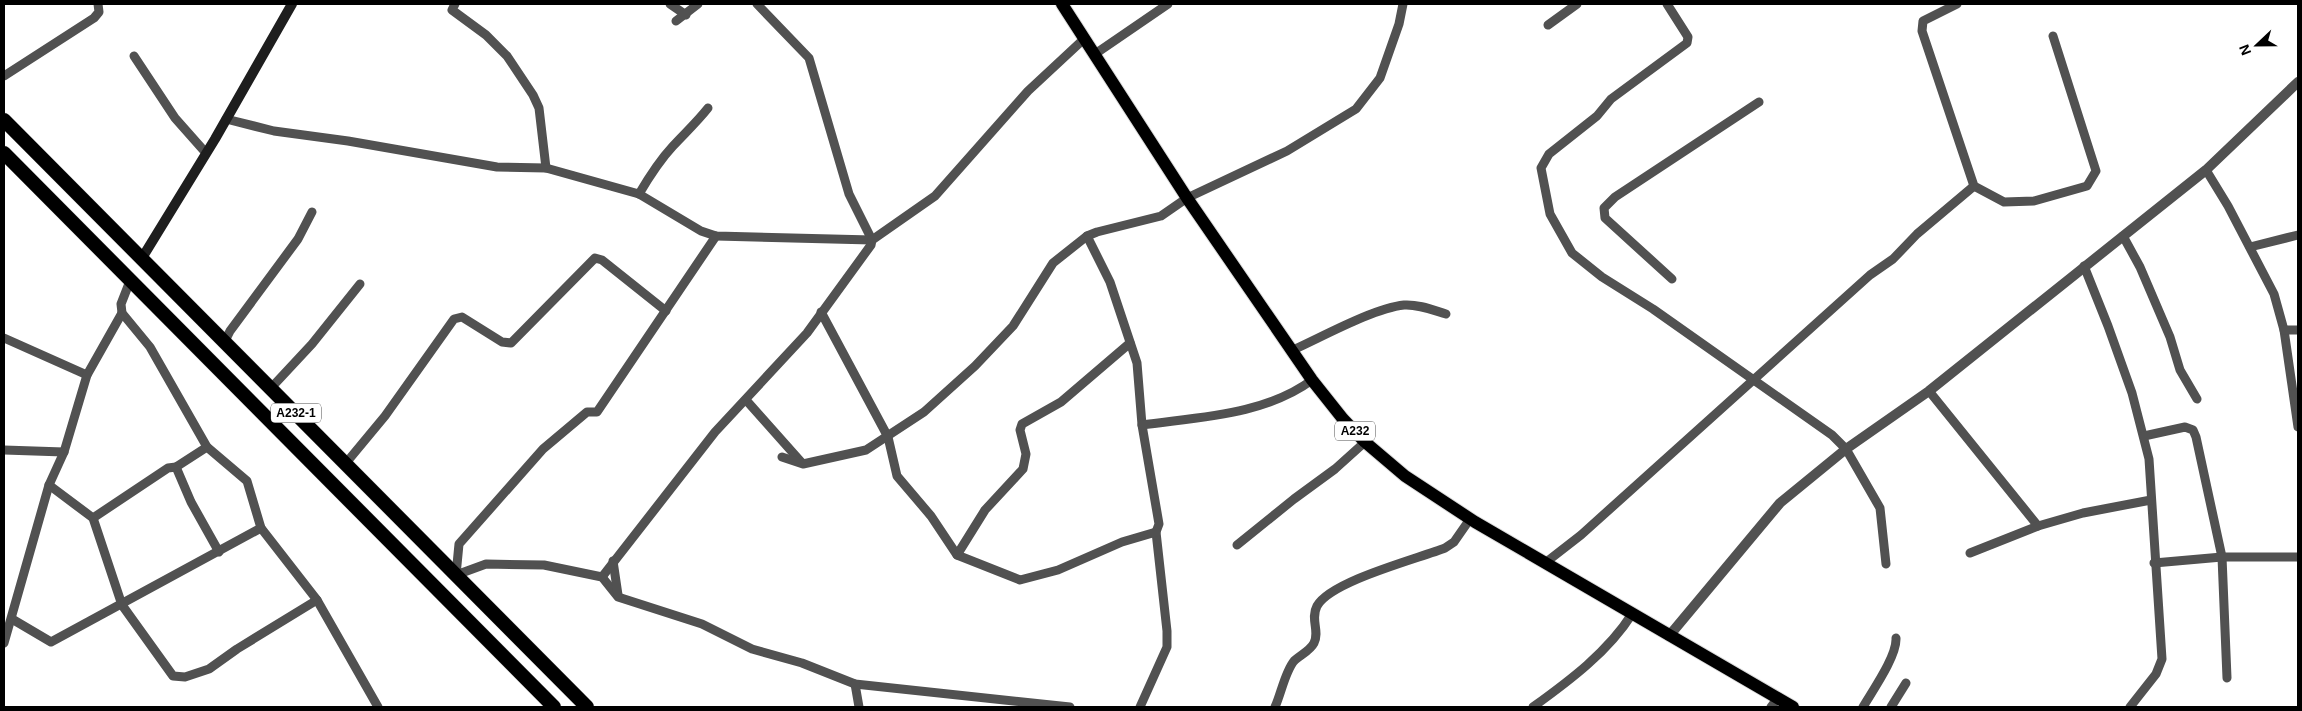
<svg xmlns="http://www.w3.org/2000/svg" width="2302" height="711" viewBox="0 0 2302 711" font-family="Arial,sans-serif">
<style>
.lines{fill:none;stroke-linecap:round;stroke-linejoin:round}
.primary-casing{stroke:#dbdbdb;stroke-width:14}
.trunk-casing{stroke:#dbdbdb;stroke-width:15}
.minor{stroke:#515151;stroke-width:9}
.tertiary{stroke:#515151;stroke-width:10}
.secondary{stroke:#1e1e1e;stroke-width:10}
.primary{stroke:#000;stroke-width:12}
.trunk{stroke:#000;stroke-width:14}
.labels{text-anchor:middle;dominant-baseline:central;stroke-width:4;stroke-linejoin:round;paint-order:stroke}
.shield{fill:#fff;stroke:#4c4c4c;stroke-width:1}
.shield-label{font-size:12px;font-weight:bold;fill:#000}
</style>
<rect width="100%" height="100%" fill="#fff"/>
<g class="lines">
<defs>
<polyline id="primary" points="1062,4 1187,198 1312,380 1343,419 1365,442 1405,476 1475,522 1793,707"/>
<g id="trunk">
<polyline points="4,120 587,707"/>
<polyline points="4,153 554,707"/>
</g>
</defs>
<use href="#primary" class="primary-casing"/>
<use href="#trunk" class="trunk-casing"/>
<g class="minor">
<polyline points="455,4 452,10 486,35 507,56 533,95 539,108 546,168"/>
<polyline points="670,4 686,15"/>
<polyline points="757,4 809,58 849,194 872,240"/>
<polyline points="1667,4 1688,37 1687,43 1611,99 1597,116 1549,154 1541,168 1550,214 1572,253 1602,277 1653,309 1832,435 1846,449 1880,508 1886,564"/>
<polyline points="1957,4 1923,21 1922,31 1974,186 2004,202 2034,201 2087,186 2096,171 2053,36"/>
<polyline points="676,21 698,4"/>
<polyline points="1548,25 1577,4"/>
<polyline points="1095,54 1168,4"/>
<polyline points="134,56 175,118 206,153"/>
<polyline points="4,76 94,18 99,12 98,4"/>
<polyline points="226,119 274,131 348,141 497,167 546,168 639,194 701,231 716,236 872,240"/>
<polyline points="2206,170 2228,206 2274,294 2284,330 2298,427"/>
<path d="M 639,194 C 649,177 660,160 673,146 C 685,133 697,122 708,108"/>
<polyline points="716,236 597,412 587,412 543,449 459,544 456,575 486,564 544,565 602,577 618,597 702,624 752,649 802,663 855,684 1070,707"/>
<polyline points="1087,236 1110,282 1137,363 1142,425 1159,524 1156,532 1167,631 1167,647 1140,707"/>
<polyline points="2123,236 2140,267 2170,337 2180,370 2197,399"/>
<polyline points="2250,247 2298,235"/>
<polyline points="2084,266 2108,326 2132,393 2149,459 2162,659 2156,674 2130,707"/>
<polyline points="1672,279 1605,218 1604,208 1615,197 1759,102"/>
<polyline points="130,281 121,304 122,313 150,347 207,447 247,481 261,528 317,600 378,707"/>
<polyline points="821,312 888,437 897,476 931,516 957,555 1020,580 1058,570 1122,542 1156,532"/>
<polyline points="2284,330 2298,330"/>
<polyline points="4,338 87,375"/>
<polyline points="225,341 230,331 298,239 312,212"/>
<path d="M 1293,350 C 1322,337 1374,308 1404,305 C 1418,304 1433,310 1446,314"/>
<polyline points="271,388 312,344 360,284"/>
<polyline points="1929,391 2038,526"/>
<polyline points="746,400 802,463"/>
<path d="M 1142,425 C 1198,417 1265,415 1312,380"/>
<polyline points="2144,436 2185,427 2193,430 2196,437 2222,557 2227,678"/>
<polyline points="4,450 64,452"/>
<polyline points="782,457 803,464 866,450 924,412 975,366 1013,326 1053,263 1087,236 1097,232 1161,216 1187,198 1287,151 1356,109 1380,78 1399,24 1403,4"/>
<polyline points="346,463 385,416 454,319 462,317 502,342 511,343 595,258 602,260 666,311"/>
<polyline points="176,467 191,502 219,552"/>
<polyline points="49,485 93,518 122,605 173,676 185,677 209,669 237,649 317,600"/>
<polyline points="93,518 168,468 176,467 207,447"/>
<polyline points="1237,545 1294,499 1335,469 1365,442"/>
<polyline points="1970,553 2038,526 2083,513 2151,500"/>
<polyline points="957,555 985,510 1023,469 1026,454 1020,430 1022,424 1061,402 1130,343"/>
<polyline points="613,561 618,595"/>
<polyline points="1545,563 1581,535 1870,275 1893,259 1917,234 1974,186"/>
<polyline points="2154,563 2222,557 2298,557"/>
<polyline points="602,577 715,432 807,333 871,245 872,240 935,196 1028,91 1085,38"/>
<polyline points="12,619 51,642 261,528"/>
<polyline points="4,643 49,485 64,452 87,375 122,313"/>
<polyline points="855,684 859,707"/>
<path d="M 1275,707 C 1281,694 1285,672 1294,661 C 1300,655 1310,651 1314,643 C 1320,631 1310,619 1317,606 C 1331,581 1417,559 1445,548 L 1454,542 L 1470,519"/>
<path d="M 1533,707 C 1569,681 1608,652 1632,614"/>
<polyline points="1771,707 1778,698"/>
<path d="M 1863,707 C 1873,690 1897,656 1896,638"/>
<polyline points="1891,707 1906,683"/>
</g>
<polyline class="tertiary" points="1669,636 1780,503 1846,449 1929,391 2206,170 2298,82"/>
<polyline class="secondary" points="142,258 215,139 292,4"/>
<use href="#primary" class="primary"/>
<use href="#trunk" class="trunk"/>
</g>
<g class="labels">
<g class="shield">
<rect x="271" y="403.5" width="50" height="19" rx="4"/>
<rect x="1335" y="421.5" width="40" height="19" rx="4"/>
</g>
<g class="shield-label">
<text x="296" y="413">A232-1</text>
<text x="1355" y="431">A232</text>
</g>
</g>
<rect width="2302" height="711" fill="none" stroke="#000000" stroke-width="10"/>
<g transform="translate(2257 45) rotate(248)" stroke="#ffffff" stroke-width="4" paint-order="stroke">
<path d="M0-4L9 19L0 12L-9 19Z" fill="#000000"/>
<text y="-8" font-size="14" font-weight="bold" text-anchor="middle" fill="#000000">N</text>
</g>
</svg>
